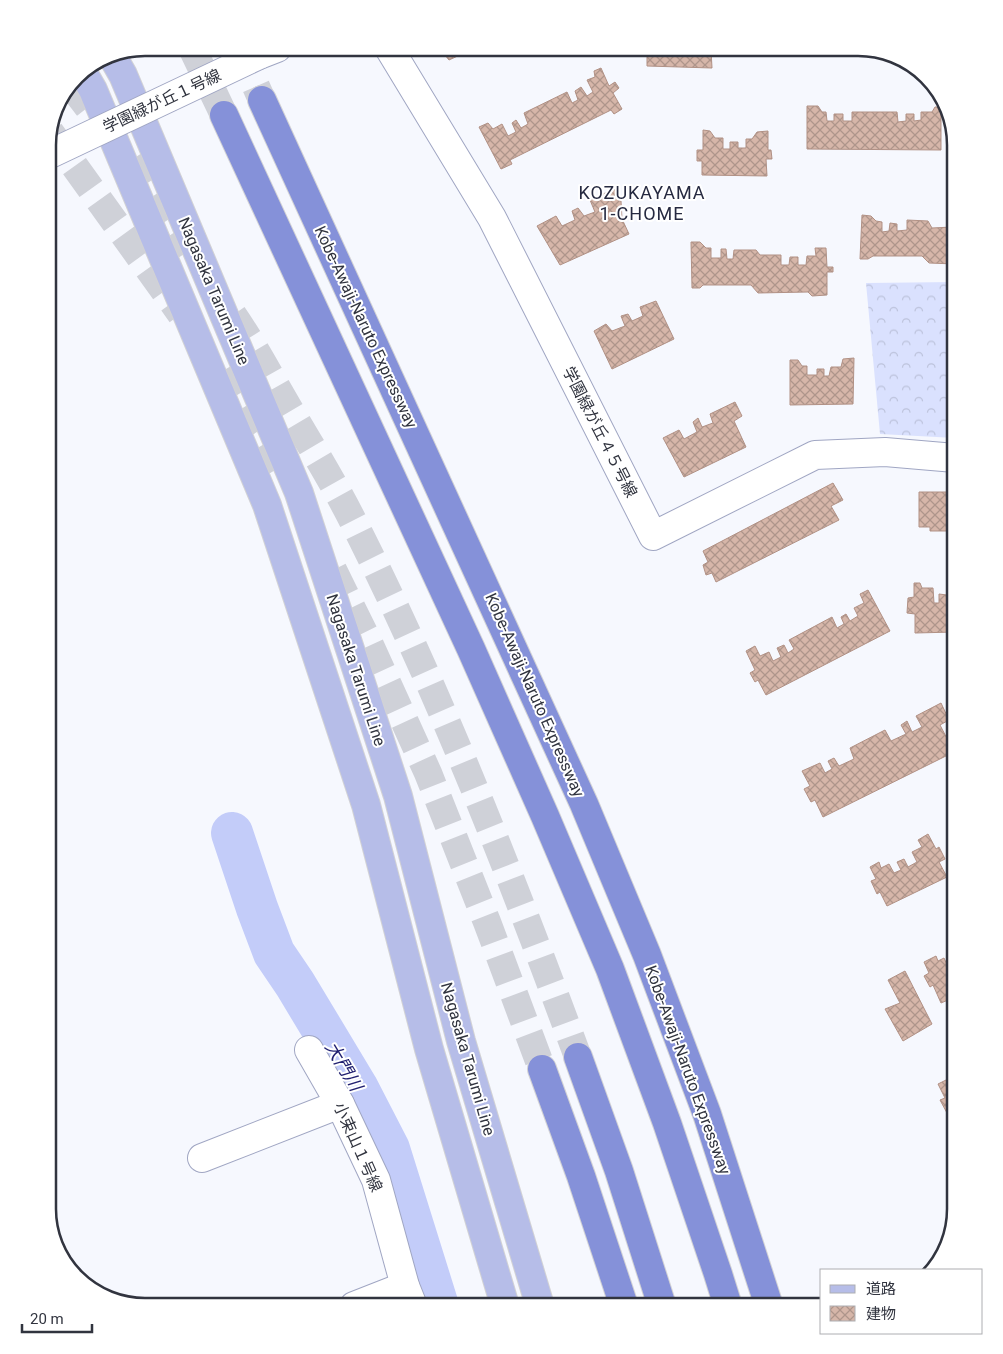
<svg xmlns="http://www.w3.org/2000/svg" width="1003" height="1354" viewBox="0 0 1003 1354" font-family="Roboto,'Noto Sans JP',sans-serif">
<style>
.forest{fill:url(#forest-crowns)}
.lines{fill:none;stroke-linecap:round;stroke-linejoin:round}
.river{stroke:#c3ccf9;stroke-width:42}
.building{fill:url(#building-cross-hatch);stroke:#b19185}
.highway-tunnel{stroke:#cfd1d8;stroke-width:28;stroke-dasharray:28 14;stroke-linecap:butt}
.minor-casing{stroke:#a0a6c3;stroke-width:30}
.major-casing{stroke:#d2d2d5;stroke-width:30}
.highway-casing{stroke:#d2d2d5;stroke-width:30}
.minor{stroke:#fff;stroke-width:28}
.major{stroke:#b6bde8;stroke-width:28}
.highway{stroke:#8591d9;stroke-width:28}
.minor-bridge-casing{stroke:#a0a6c3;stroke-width:30;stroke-linecap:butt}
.minor-bridge{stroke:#fff;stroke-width:28}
.labels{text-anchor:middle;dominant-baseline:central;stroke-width:4;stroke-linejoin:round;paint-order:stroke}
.street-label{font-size:16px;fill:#31343f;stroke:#fff}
.neighbourhood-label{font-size:18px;letter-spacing:1px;fill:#262a41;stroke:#fff}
.water-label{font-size:18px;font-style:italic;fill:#201f70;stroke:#fff}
.rim{fill:none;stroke:#31343f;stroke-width:2.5}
</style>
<defs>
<pattern id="forest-crowns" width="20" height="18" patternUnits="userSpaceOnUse" patternTransform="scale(1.25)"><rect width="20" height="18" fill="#dae1fe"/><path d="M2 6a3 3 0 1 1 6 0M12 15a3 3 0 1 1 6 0" fill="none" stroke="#bcc2db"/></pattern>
<pattern id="building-cross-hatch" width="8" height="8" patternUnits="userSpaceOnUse" patternTransform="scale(1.25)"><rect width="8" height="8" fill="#d6b6a9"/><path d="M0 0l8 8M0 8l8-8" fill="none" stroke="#ae958b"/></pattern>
</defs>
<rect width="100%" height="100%" fill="#f6f8fe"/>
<polygon class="forest" points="955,282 955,438 880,434 866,283"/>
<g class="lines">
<polyline class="river" points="232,833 257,908 274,953 295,984 357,1087 389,1149 438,1306"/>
</g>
<g class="building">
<polygon points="439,48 475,48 449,60"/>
<polygon points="647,48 718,48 711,50 712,68 647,66"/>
<polygon points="601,68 609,86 615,82 619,88 613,93 622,109 614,114 611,110 510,160 512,164 501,169 479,127 488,123 493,129 502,124 508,136 516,132 512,123 516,120 521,128 528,124 524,113 567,92 572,103 578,100 575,91 581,87 587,96 593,92 587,80 595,77 594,71"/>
<polygon points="807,106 818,106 822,112 826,112 827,121 834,121 834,114 843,114 843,121 852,121 852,112 897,112 898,122 906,121 906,114 914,114 914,121 921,120 921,112 932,112 935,107 941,107 941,150 807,149"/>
<polygon points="703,130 710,131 715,138 723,138 723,149 730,149 730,142 738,142 738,148 746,148 746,139 752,139 757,132 768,131 768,150 771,150 772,159 766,159 767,176 702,175 702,161 697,161 697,150 703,150"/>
<polygon points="614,189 621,201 622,219 629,234 560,265 537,226 556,216 562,226 575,220 572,211 578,208 584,216 595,212 590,200"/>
<polygon points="862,215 871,216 876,221 882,222 882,232 889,231 890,223 897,224 897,231 907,230 907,220 928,221 932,228 952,227 952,234 955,236 955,264 929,263 922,256 873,256 868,259 860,259"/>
<polygon points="691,242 700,242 706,248 711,248 711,258 721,258 721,249 726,249 727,259 733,259 734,250 756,250 760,255 781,255 781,265 789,265 790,257 798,257 798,265 806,265 807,256 816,256 815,248 826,248 827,267 833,267 833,272 827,272 827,295 812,296 808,292 758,293 751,285 703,285 700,288 692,288"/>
<polygon points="656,301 674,339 612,369 594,331 606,324 612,331 625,326 621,316 628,314 632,321 643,316 640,307"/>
<polygon points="854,358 853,404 790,405 790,360 798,360 802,366 807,366 807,375 817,375 817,369 824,369 824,376 829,376 831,367 841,367 843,359"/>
<polygon points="735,402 742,416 734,421 746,447 684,477 663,438 679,430 684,439 697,432 693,422 698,418 702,427 713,423 710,414"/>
<polygon points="833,483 843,500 831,506 839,520 716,582 712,573 706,575 703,565 708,562 703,551"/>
<polygon points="919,492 955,492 955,531 930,531 930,527 919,527"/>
<polygon points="914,583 920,583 922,588 933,588 934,603 939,603 939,594 947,595 947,602 954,602 954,591 955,591 955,632 915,633 915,614 907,613 908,598 914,597"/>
<polygon points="868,590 890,631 766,695 758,680 755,682 750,673 755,670 746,651 755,646 760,656 769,652 773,661 781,657 777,648 784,645 788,653 794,649 789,640 832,617 837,628 844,624 841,617 846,614 850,621 858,616 854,608 864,603 860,594"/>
<polygon points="941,703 949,720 940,725 954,752 823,817 815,800 811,802 804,789 810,786 802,771 820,763 825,773 832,769 828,761 834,758 839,766 854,759 850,748 885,730 891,741 906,734 901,725 907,721 912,732 922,727 916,716"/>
<polygon points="928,834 936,849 939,847 945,859 939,862 947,877 887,906 880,892 877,894 871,881 876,879 870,867 879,862 881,868 889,864 894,873 901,870 897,862 904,859 908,867 917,862 912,852 922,847 918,840"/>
<polygon points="936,956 938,961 944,958 949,969 955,966 955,997 941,1003 933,985 930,987 924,976 929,973 924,962"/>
<polygon points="905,971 932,1024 903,1041 885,1009 900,1003 888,980"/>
<polygon points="954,1076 955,1079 955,1124 949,1112 947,1113 940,1100 945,1098 938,1084"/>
</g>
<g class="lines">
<g class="highway-tunnel">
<polyline points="192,48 224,115"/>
<polyline points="239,48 262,100"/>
<polyline points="71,85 105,129"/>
<polyline points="50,132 181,314"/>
<polyline points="130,161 190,250"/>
<path d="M 233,315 C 253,344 270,376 288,407 C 311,446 335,485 355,525 C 442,697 511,876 578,1057"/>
<polyline points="221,372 282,475"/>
<polyline points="333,570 369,643 428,773 487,922 542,1069"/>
</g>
<defs>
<g id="minor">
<polyline points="255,48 259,55 277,48"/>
<polyline points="389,48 492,218 653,536 815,455 885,452 955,458"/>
<polyline points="309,1050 340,1104 376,1180 405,1286 413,1306"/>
<polyline points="202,1158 340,1104"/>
<polyline points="354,1306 405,1286"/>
</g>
<g id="major">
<polyline points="111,54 123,75 299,493 398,796 461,1041 540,1306"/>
<polyline points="82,71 93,90 267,505 366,805 429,1049 505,1306"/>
</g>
<g id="highway">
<polyline points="262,100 584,804 647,955 707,1114 769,1306"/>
<polyline points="224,115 471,649 545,816 610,969 667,1123 718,1274 728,1306"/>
<polyline points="578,1057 619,1171 662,1306"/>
<polyline points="542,1069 581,1176 624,1306"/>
</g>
</defs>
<use href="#minor" class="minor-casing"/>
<use href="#major" class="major-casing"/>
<use href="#highway" class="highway-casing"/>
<use href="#minor" class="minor"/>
<use href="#major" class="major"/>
<use href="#highway" class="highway"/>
<defs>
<polyline id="minor-bridge" points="48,155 259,55"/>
</defs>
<use href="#minor-bridge" class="minor-bridge-casing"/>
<use href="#minor-bridge" class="minor-bridge"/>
</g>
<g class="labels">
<g class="street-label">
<text transform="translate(162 101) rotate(-25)">学園緑が丘１号線</text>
<text transform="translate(214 291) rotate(67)">Nagasaka Tarumi Line</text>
<text transform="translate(366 327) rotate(65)">Kobe-Awaji-Naruto Expressway</text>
<text transform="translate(600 432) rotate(63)">学園緑が丘４５号線</text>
<text transform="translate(356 670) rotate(72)">Nagasaka Tarumi Line</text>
<text transform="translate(535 695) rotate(66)">Kobe-Awaji-Naruto Expressway</text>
<text transform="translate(468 1059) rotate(74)">Nagasaka Tarumi Line</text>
<text transform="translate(688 1070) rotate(70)">Kobe-Awaji-Naruto Expressway</text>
<text transform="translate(358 1147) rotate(66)">小束山１号線</text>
</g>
<g class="neighbourhood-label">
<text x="642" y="192">KOZUKAYAMA<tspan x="642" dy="21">1-CHOME</tspan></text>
</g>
<g class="water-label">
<text transform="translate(344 1066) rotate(59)">大門川</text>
</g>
</g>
<path d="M0 0H1003V1354H0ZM145 56H858A89 89 0 0 1 947 145V1209A89 89 0 0 1 858 1298H145A89 89 0 0 1 56 1209V145A89 89 0 0 1 145 56Z" fill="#fff" fill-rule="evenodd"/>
<path class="rim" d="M145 56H858A89 89 0 0 1 947 145V1209A89 89 0 0 1 858 1298H145A89 89 0 0 1 56 1209V145A89 89 0 0 1 145 56Z"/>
<rect x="820" y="1269" width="162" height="65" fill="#ffffff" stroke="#adaeb2"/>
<rect x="830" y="1285" width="25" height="8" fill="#b6bde8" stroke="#adaeb2"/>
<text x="866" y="1294" font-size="15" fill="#31343f">道路</text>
<rect x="830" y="1306" width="25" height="15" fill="url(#building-cross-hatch)" stroke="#adaeb2"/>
<text x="866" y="1319" font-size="15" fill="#31343f">建物</text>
<path d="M22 1324v8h70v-8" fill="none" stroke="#31343f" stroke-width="2.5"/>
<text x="30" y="1324" font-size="15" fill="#31343f" stroke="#ffffff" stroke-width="4" paint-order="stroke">20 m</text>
</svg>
